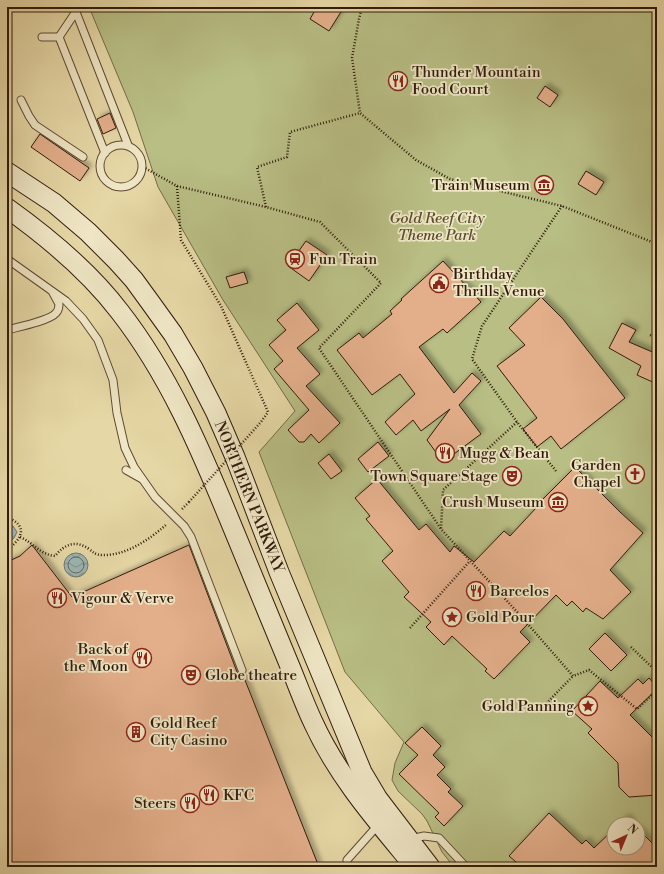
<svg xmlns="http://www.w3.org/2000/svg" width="664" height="874" viewBox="0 0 664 874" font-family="'Libre Bodoni',serif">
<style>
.green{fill:#b8be84;stroke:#746c48;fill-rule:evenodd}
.water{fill:url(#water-waves);stroke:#717870}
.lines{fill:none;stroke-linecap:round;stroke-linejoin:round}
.shore{stroke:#666860;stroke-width:1}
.building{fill:#e3af8b;stroke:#301b0b;filter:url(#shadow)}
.service-casing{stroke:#5e4a32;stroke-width:9}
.secondary-casing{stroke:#301b0b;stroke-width:21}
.path{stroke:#301b0b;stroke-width:2.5;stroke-dasharray:1 2;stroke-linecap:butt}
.service{stroke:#efe6c5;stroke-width:7}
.secondary{stroke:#efe6c5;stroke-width:19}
.path-bridge{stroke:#301b0b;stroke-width:2.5;stroke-dasharray:1 2;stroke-linecap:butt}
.labels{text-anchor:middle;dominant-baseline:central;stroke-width:3.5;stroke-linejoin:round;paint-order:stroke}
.poi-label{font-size:15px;fill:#301b0b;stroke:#efe6c5;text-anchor:start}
.park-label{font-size:15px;font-style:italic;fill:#594c2f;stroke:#efe6c5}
.street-label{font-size:15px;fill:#301b0b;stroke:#efe6c5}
</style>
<defs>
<pattern id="water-waves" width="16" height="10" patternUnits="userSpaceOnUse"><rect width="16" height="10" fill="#9cb6b4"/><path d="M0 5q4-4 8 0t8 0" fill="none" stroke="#809391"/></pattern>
<filter id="shadow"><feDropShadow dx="3.5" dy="-3.5" stdDeviation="2" flood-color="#0004"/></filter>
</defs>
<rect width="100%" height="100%" fill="#e6d8a6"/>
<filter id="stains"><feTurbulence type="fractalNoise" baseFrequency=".005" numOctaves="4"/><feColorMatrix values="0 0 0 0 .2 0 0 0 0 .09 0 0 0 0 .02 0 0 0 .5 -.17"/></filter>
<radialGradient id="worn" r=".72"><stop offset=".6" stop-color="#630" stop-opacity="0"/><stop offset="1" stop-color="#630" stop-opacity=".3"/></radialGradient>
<path class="green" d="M 89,7 L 657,7 L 657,867 L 454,867 L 442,852 L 427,821 L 422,814 L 398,791 L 392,780 L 395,763 L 404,742 L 345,672 L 259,452 L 295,411 L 223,300 L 158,187 L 133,112 ZM 614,824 L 638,824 L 638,848 L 614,848 Z"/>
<g class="water">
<polygon points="7,524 13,526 17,532 14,538 7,544"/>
<circle cx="76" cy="565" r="12"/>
</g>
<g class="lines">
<circle class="shore" cx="76" cy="565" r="8"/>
</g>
<g class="building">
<polygon points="317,7 344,7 329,31 310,19"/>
<polygon points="545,86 558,95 550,107 537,98"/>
<polygon points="110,113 116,128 103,134 97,119"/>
<polygon points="40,134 89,168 80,181 31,147"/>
<polygon points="586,171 604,182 596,195 578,184"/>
<polygon points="306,241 327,255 309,281 288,266"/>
<polygon points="443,261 481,302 447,333 443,329 419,347 454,393 472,373 481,381 459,405 481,434 443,462 427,440 450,409 421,431 413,420 396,435 385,422 415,394 400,374 372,395 337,350 359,333 363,338 392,314 390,311 402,300 401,299"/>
<polygon points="244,272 248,283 230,288 226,277"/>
<polygon points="541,297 563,319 625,398 561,449 551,436 537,447 523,429 537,418 497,366 525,345 509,328"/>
<polygon points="297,303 319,330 297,348 320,374 306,386 340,423 319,443 311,434 304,442 299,442 288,430 309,410 274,369 283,361 269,345 286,330 277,320"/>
<polygon points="622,323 636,330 629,342 657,354 657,384 637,375 641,366 609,348"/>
<polygon points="378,442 389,456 368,472 358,459"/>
<polygon points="329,454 342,471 331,479 318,463"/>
<polygon points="575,467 620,512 643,533 610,570 631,592 603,619 586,608 583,612 572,601 567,606 556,595 520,632 530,642 494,679 485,671 487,669 452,636 444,645 426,627 431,622 404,597 409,592 382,561 393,551 366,519 370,516 355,498 377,479 419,530 426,524 450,552 454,546 474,562 504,531 510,536 536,508 535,507"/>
<polygon points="32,545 72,597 189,545 237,672 239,674 243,675 319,867 7,867 7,562 20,556"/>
<polygon points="605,633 627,655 611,671 589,649"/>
<polygon points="649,678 657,687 657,689 630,715 657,742 657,795 629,797 619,787 618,763 588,733 592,729 572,711 600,681 618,698 638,679 643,684"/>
<polygon points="422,727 441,746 433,755 445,767 437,775 451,789 448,792 463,806 444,826 435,817 439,813 399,774 418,755 405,743"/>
<polygon points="549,813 582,844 586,840 594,848 614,829 614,848 638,848 638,829 657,848 657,867 522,867 509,856"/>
<polygon points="626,817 633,824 619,824"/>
</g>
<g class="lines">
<defs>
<g id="service">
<polyline points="74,7 128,145"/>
<polyline points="42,37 59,37 105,153"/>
<polyline points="59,37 75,13"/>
<polyline points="21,100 29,116 35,125 83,157"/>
<circle cx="121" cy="166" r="21"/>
<polyline points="7,259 66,301 83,319 98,340 113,380 117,413 125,448 134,467 155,497 184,526 191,537 242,670"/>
<path d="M 7,330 C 18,327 49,321 56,313 C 58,311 59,307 59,304 L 53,293"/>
<polyline points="126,470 142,479"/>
<polyline points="410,839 424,836 439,838 466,867"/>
<polyline points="347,867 347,860 379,824"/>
</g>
<g id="secondary">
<polyline points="7,172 54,203 88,232 116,260 134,280 150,302 173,334 193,368 216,413 235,457 279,572 362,772 378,799 430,867"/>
<path d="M 7,208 C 49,238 89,271 120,312 C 169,375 200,448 230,521 C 250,569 269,616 289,664 C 297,683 304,703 313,722 C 338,777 377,821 415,867"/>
</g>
</defs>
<use href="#service" class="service-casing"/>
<use href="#secondary" class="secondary-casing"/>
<g class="path">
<polyline points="362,7 359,19 352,58 360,113 416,160 450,179 562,206 657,244"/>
<polyline points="143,167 177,186 266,207 320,222 381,283 319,348 441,529"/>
<polyline points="177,186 181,240 221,306 268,412 261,422"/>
<polyline points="266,207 257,167 287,157 290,132 360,113"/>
<polyline points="650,335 657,338"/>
<polyline points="517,422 443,490 441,529 519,614 573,676 589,670 637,709 657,690"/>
<polyline points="556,471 517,422 472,359 482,326 562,206"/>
<polyline points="182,509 189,502"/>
<path d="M 7,517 C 28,526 23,538 7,550"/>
<path d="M 20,537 C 34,543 39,554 55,556 C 64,545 75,539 89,549 C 94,553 96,555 102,555 C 126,556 150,539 167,524"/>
<polyline points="410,628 470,561"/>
<polyline points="631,647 657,672"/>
<polyline points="538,712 573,676"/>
</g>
<use href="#service" class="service"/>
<use href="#secondary" class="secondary"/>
<polyline class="path-bridge" points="189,502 261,422"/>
</g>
<defs>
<symbol id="restaurant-ring" viewBox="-11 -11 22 22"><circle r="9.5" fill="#efe6c5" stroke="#8f2418" stroke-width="1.5"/><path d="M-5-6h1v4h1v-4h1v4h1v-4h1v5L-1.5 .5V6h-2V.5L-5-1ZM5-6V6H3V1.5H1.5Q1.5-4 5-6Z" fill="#8f2418"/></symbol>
<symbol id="museum-ring" viewBox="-11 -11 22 22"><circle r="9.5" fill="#efe6c5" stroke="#8f2418" stroke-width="1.5"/><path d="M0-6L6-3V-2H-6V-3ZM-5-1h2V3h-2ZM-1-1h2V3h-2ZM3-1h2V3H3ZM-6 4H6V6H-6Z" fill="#8f2418"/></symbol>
<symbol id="station-ring" viewBox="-11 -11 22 22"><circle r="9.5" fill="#efe6c5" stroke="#8f2418" stroke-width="1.5"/><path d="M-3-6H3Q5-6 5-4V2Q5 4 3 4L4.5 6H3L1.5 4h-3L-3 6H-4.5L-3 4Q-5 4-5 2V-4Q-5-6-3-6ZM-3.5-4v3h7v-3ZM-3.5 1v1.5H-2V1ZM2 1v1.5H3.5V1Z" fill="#8f2418"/></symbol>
<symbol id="civic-ring" viewBox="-11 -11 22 22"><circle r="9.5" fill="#efe6c5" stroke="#8f2418" stroke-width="1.5"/><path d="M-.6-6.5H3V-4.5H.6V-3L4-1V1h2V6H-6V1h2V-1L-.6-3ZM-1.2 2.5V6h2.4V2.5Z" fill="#8f2418"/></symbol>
<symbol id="church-ring" viewBox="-11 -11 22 22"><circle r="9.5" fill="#efe6c5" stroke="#8f2418" stroke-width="1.5"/><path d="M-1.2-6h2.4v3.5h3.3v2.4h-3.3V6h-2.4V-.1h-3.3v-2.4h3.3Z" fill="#8f2418"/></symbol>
<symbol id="theatre-ring" viewBox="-11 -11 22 22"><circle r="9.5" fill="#efe6c5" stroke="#8f2418" stroke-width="1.5"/><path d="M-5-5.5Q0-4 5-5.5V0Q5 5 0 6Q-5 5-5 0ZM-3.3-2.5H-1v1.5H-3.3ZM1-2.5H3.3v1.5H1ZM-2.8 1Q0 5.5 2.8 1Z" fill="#8f2418"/></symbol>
<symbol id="sight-ring" viewBox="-11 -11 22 22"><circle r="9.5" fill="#efe6c5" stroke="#8f2418" stroke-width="1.5"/><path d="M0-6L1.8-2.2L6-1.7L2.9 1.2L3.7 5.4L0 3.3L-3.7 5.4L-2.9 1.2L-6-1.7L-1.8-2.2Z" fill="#8f2418"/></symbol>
<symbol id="building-ring" viewBox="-11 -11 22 22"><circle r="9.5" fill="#efe6c5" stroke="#8f2418" stroke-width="1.5"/><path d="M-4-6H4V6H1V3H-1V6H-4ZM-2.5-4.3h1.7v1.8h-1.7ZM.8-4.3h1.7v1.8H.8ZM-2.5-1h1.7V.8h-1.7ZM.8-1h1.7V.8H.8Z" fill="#8f2418"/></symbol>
</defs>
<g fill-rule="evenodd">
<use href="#restaurant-ring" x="387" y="70" width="22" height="22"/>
<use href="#museum-ring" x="533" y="174" width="22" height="22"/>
<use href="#station-ring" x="284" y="248" width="22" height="22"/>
<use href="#civic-ring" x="428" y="272" width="22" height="22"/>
<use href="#restaurant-ring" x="434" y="442" width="22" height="22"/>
<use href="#church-ring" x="624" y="463" width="22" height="22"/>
<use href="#theatre-ring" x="501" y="465" width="22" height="22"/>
<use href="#museum-ring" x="547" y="491" width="22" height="22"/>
<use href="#restaurant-ring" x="465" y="580" width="22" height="22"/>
<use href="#restaurant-ring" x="46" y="587" width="22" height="22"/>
<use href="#sight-ring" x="441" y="606" width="22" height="22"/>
<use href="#restaurant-ring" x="131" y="647" width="22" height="22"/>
<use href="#theatre-ring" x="180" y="664" width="22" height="22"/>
<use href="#sight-ring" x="577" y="695" width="22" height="22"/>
<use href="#building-ring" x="125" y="721" width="22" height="22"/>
<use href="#restaurant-ring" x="198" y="784" width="22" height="22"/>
<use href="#restaurant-ring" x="179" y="792" width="22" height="22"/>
</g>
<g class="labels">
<g class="poi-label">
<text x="412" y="72">Thunder Mountain<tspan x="412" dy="17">Food Court</tspan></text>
<text x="530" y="185" text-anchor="end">Train Museum</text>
<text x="309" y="259">Fun Train</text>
<text x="453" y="274">Birthday<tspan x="453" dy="17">Thrills Venue</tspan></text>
<text x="459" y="453">Mugg &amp; Bean</text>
<text x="621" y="465" text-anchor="end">Garden<tspan x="621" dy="17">Chapel</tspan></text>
<text x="498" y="476" text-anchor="end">Town Square Stage</text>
<text x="544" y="502" text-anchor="end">Crush Museum</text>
<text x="490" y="591">Barcelos</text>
<text x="71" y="598">Vigour &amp; Verve</text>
<text x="466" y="617">Gold Pour</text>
<text x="128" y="649" text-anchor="end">Back of<tspan x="128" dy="17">the Moon</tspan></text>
<text x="205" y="675">Globe theatre</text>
<text x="574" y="706" text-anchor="end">Gold Panning</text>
<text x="150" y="723">Gold Reef<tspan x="150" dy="17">City Casino</tspan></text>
<text x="223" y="795">KFC</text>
<text x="176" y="803" text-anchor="end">Steers</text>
</g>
<g class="park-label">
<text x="437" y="218">Gold Reef City<tspan x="437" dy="17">Theme Park</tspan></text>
</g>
<g class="street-label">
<text transform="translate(249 497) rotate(68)">NORTHERN PARKWAY</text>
</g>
</g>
<rect width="664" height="874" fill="none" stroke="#e6d8a6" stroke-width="24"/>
<rect x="8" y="8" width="648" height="858" fill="none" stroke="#301b0b" stroke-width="2"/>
<rect x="12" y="12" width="640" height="850" fill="none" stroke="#301b0b"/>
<g transform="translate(626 836) rotate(44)"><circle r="19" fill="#efe6c5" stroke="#a3957b"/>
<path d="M0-3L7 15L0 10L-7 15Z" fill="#8f2418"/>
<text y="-6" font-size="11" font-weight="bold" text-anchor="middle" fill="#301b0b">N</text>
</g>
<rect width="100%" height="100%" filter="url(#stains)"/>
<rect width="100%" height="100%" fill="url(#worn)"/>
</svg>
